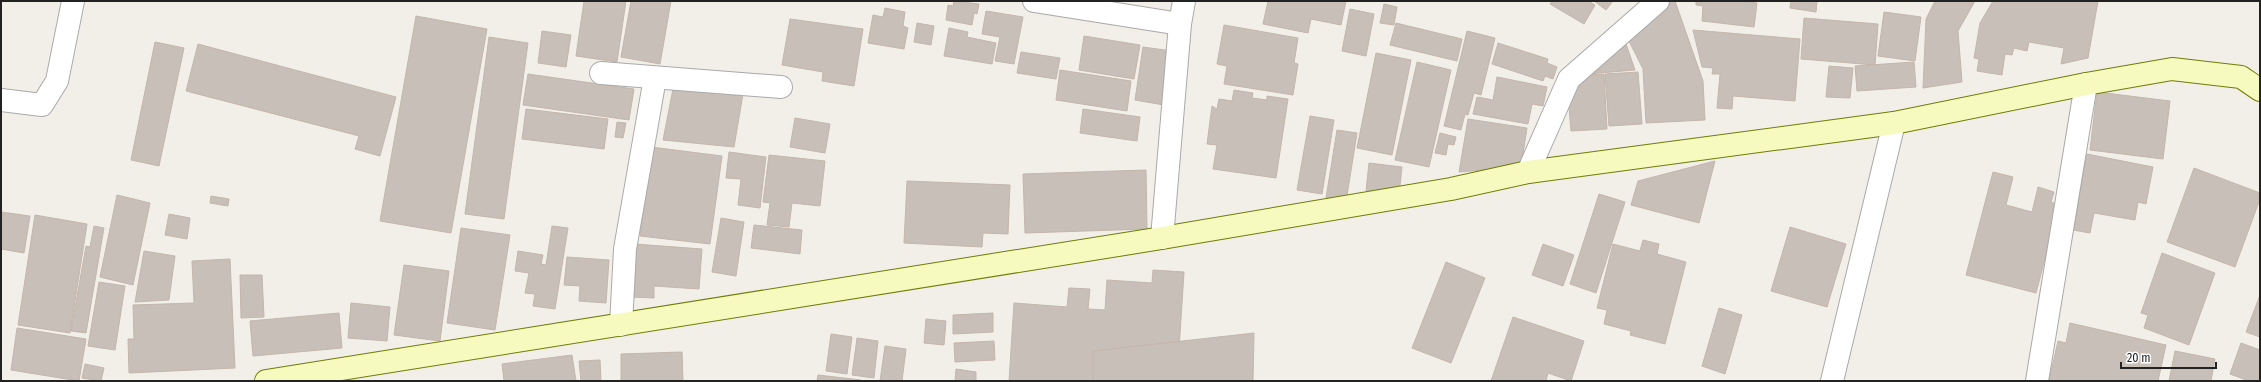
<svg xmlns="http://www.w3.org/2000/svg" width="2261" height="382" viewBox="0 0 2261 382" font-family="'Fira Sans Condensed',sans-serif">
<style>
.building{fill:#c7bfb8;stroke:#c4b6ab}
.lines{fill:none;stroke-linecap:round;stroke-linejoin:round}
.street-casing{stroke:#a9a9a9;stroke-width:24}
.secondary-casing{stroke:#707d05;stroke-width:24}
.street{stroke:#fff;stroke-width:22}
.secondary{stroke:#f7fabf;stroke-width:22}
</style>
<rect width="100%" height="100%" fill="#f2efe9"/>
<g class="building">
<polygon points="584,1 626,1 617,62 576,56"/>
<polygon points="631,1 671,1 660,64 621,57"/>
<polygon points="954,1 979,4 977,14 974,13 972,25 946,20 948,5 953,6"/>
<polygon points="1268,1 1346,1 1341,25 1311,19 1308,33 1263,24"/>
<polygon points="1552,1 1588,1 1595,5 1584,24 1550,4"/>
<polygon points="1594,1 1613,1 1606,10"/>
<polygon points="1667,1 1675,1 1703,81 1705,120 1646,123 1643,69 1627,37"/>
<polygon points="1696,1 1741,1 1757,3 1754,27 1702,21 1703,6 1696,5"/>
<polygon points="1791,1 1817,1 1816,12 1790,8"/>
<polygon points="1935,1 1975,1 1958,31 1962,82 1923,88 1926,19"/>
<polygon points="1993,1 2098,1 2088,58 2061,64 2064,48 2029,42 2027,51 2014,48 2012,55 2005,54 2002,75 1977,71 1979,59 1974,58 1980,23"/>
<polygon points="1384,4 1397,7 1394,25 1380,23"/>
<polygon points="885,8 905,12 903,26 908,28 904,49 868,43 873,15 883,17"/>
<polygon points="1350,9 1374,14 1366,56 1342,51"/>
<polygon points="986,11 1023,17 1014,64 995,61 1000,37 982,34"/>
<polygon points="1884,12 1921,17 1915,61 1878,56"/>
<polygon points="416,16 487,29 451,233 380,221"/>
<polygon points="1804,18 1878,24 1875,65 1801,59"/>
<polygon points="790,19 863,29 854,86 822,81 823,72 782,65"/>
<polygon points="917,23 934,26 931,45 914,42"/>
<polygon points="1396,23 1462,39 1457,61 1390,45"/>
<polygon points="1224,25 1298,38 1294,63 1298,64 1293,95 1224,84 1227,66 1217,64"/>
<polygon points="949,28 968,32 967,37 996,43 992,64 944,56"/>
<polygon points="1693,30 1800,39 1795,101 1733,96 1732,109 1717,108 1720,74 1712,74 1713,68 1702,67"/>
<polygon points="542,31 571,35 566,67 538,63"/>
<polygon points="1467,31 1495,38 1481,95 1474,93 1468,115 1465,114 1461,130 1444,126"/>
<polygon points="1084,36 1140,45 1134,79 1079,70"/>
<polygon points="489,37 528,43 504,219 465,214"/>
<polygon points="1625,41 1635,70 1588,74"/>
<polygon points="155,42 184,48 159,166 131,160"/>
<polygon points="1498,43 1548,59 1547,63 1557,67 1553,79 1545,76 1543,81 1492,64"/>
<polygon points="198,44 396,97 380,156 355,149 359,136 186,91"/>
<polygon points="1143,47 1172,51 1164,105 1135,100"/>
<polygon points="1021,52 1060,58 1056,79 1017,73"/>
<polygon points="1376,53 1411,60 1392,155 1357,148"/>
<polygon points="1417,62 1451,70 1429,167 1395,160"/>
<polygon points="1914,62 1916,87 1857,91 1855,66"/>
<polygon points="1829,66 1853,68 1850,98 1826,97"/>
<polygon points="1060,70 1131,81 1127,111 1056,100"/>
<polygon points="1638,72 1642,124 1609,126 1605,74"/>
<polygon points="528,74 634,89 629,120 523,105"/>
<polygon points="1604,74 1607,129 1571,131 1568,95 1586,75"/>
<polygon points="1497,77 1547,87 1543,106 1532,104 1528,124 1473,114 1477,97 1493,100"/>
<polygon points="673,89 743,94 734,147 663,140"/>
<polygon points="1234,90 1253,93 1252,98 1267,100 1267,96 1288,99 1276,178 1213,169 1217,145 1207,144 1212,106 1217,109 1219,99 1232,101"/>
<polygon points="2097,92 2170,101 2163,159 2090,150"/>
<polygon points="526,109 608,119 604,149 522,139"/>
<polygon points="1083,109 1140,117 1137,141 1080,133"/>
<polygon points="1310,116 1334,120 1322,194 1297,190"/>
<polygon points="795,118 830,124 825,153 790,147"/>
<polygon points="1468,119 1527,128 1521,167 1459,172"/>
<polygon points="617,122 626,123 623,138 615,137"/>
<polygon points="1337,130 1357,133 1346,202 1326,198"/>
<polygon points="1440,133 1456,137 1454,145 1448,144 1446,155 1435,153"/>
<polygon points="651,147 722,156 710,244 640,236"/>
<polygon points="729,152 766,157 760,208 738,205 741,179 726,178"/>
<polygon points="2087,154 2153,167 2146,204 2138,202 2135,220 2094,213 2090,233 2073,230"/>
<polygon points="769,155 825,161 820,206 792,203 789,227 767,225 770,203 763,202"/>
<polygon points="1715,161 1699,223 1631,205 1638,181"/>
<polygon points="1369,163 1402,167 1399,195 1366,191"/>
<polygon points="2194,168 2260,193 2260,199 2235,267 2167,242"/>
<polygon points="1146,170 1147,229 1025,233 1023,174"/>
<polygon points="1993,172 2013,177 2006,205 2032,212 2038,187 2054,192 2051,202 2059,205 2036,293 1966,275"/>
<polygon points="907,181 1010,185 1008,234 983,233 982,247 904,243"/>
<polygon points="1599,194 1625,202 1596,293 1570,284"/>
<polygon points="117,195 150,203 133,285 100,277"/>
<polygon points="211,196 229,199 228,206 210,203"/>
<polygon points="1,212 30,216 24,253 1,249"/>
<polygon points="169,214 190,218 187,239 165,235"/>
<polygon points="35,215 87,224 70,333 18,325"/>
<polygon points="721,218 744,222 736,276 712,272"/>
<polygon points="754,225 802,230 800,254 751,248"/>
<polygon points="94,226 104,228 86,333 71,331 86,246 90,247"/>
<polygon points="552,226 568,228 555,309 533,306 535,294 525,293 529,273 515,271 518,251 543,255 541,264 546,265"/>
<polygon points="1790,227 1846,244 1827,307 1771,291"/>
<polygon points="461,228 510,235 495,330 447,323"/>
<polygon points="1643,240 1659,244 1657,254 1686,262 1665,344 1630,335 1631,331 1604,324 1607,310 1597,308 1613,244 1640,251"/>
<polygon points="635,244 702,249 699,289 654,286 654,298 631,297"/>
<polygon points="1543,244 1574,255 1563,286 1532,275"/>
<polygon points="144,251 175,256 169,300 135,302"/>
<polygon points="2162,253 2215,273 2189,345 2144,328 2148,315 2141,313"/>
<polygon points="567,257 609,260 606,303 579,301 580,286 564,285"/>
<polygon points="230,259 235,368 129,373 128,339 134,339 133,305 194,303 192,261"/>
<polygon points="1446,262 1485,278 1451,363 1412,348"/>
<polygon points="404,265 449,271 440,341 394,335"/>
<polygon points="1153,270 1184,272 1177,381 1009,381 1014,303 1067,307 1069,288 1090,289 1088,309 1105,310 1107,280 1152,283"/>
<polygon points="240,275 262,275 264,317 241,318"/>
<polygon points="99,282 125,286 115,350 88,346"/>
<polygon points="2260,295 2260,337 2246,332"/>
<polygon points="351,303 390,307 387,341 348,338"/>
<polygon points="1719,308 1742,315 1725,374 1702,366"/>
<polygon points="339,313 342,348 253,356 250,321"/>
<polygon points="993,313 993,332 953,334 953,315"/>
<polygon points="1513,317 1584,341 1571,381 1548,373 1546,381 1491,381"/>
<polygon points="926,319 946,321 944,345 924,343"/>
<polygon points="2070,323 2166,345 2158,381 2049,381 2058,341 2066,343"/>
<polygon points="17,328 86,339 79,381 11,370"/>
<polygon points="1254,333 1253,381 1093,381 1093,351"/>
<polygon points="831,334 852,337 847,374 826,371"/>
<polygon points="857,338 878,341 874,378 852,375"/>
<polygon points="994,341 995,360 955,362 954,343"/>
<polygon points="2241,343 2260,350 2260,381 2249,381 2230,374"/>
<polygon points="885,346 906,349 902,381 880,381"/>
<polygon points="2175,351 2215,359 2211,381 2169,381"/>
<polygon points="682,352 683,381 621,381 621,354"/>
<polygon points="572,355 576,381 504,381 502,364"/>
<polygon points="600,360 601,381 581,381 579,361"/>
<polygon points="85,364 104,368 101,381 82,378"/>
<polygon points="956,369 976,372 976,381 955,381"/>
<polygon points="818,375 861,380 861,381 817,381"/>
</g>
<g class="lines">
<defs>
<g id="street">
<polyline points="1034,1 1180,24"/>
<polyline points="601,73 781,87"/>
<polyline points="1,100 42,105 57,81 73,1"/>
<polyline points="1528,172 1569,79 1658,1"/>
<polyline points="1162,238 1180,24 1184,1"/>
<polyline points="621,325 625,249 655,78"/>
<polyline points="1832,381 1894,123"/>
<polyline points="2037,381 2086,84"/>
</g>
<polyline id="secondary" points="266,381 1162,238 1451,189 1528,172 1894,123 2086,84 2172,69 2241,77 2260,90"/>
</defs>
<use href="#street" class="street-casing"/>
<use href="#secondary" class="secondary-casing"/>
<use href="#street" class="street"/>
<use href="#secondary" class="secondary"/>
</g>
<rect width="2261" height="382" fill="none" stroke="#222222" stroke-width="4"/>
<path d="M2121 362v6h95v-6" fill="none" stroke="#222222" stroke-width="2"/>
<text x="2127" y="362" font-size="12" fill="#222222" stroke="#ffffff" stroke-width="3" paint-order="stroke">20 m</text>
</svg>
